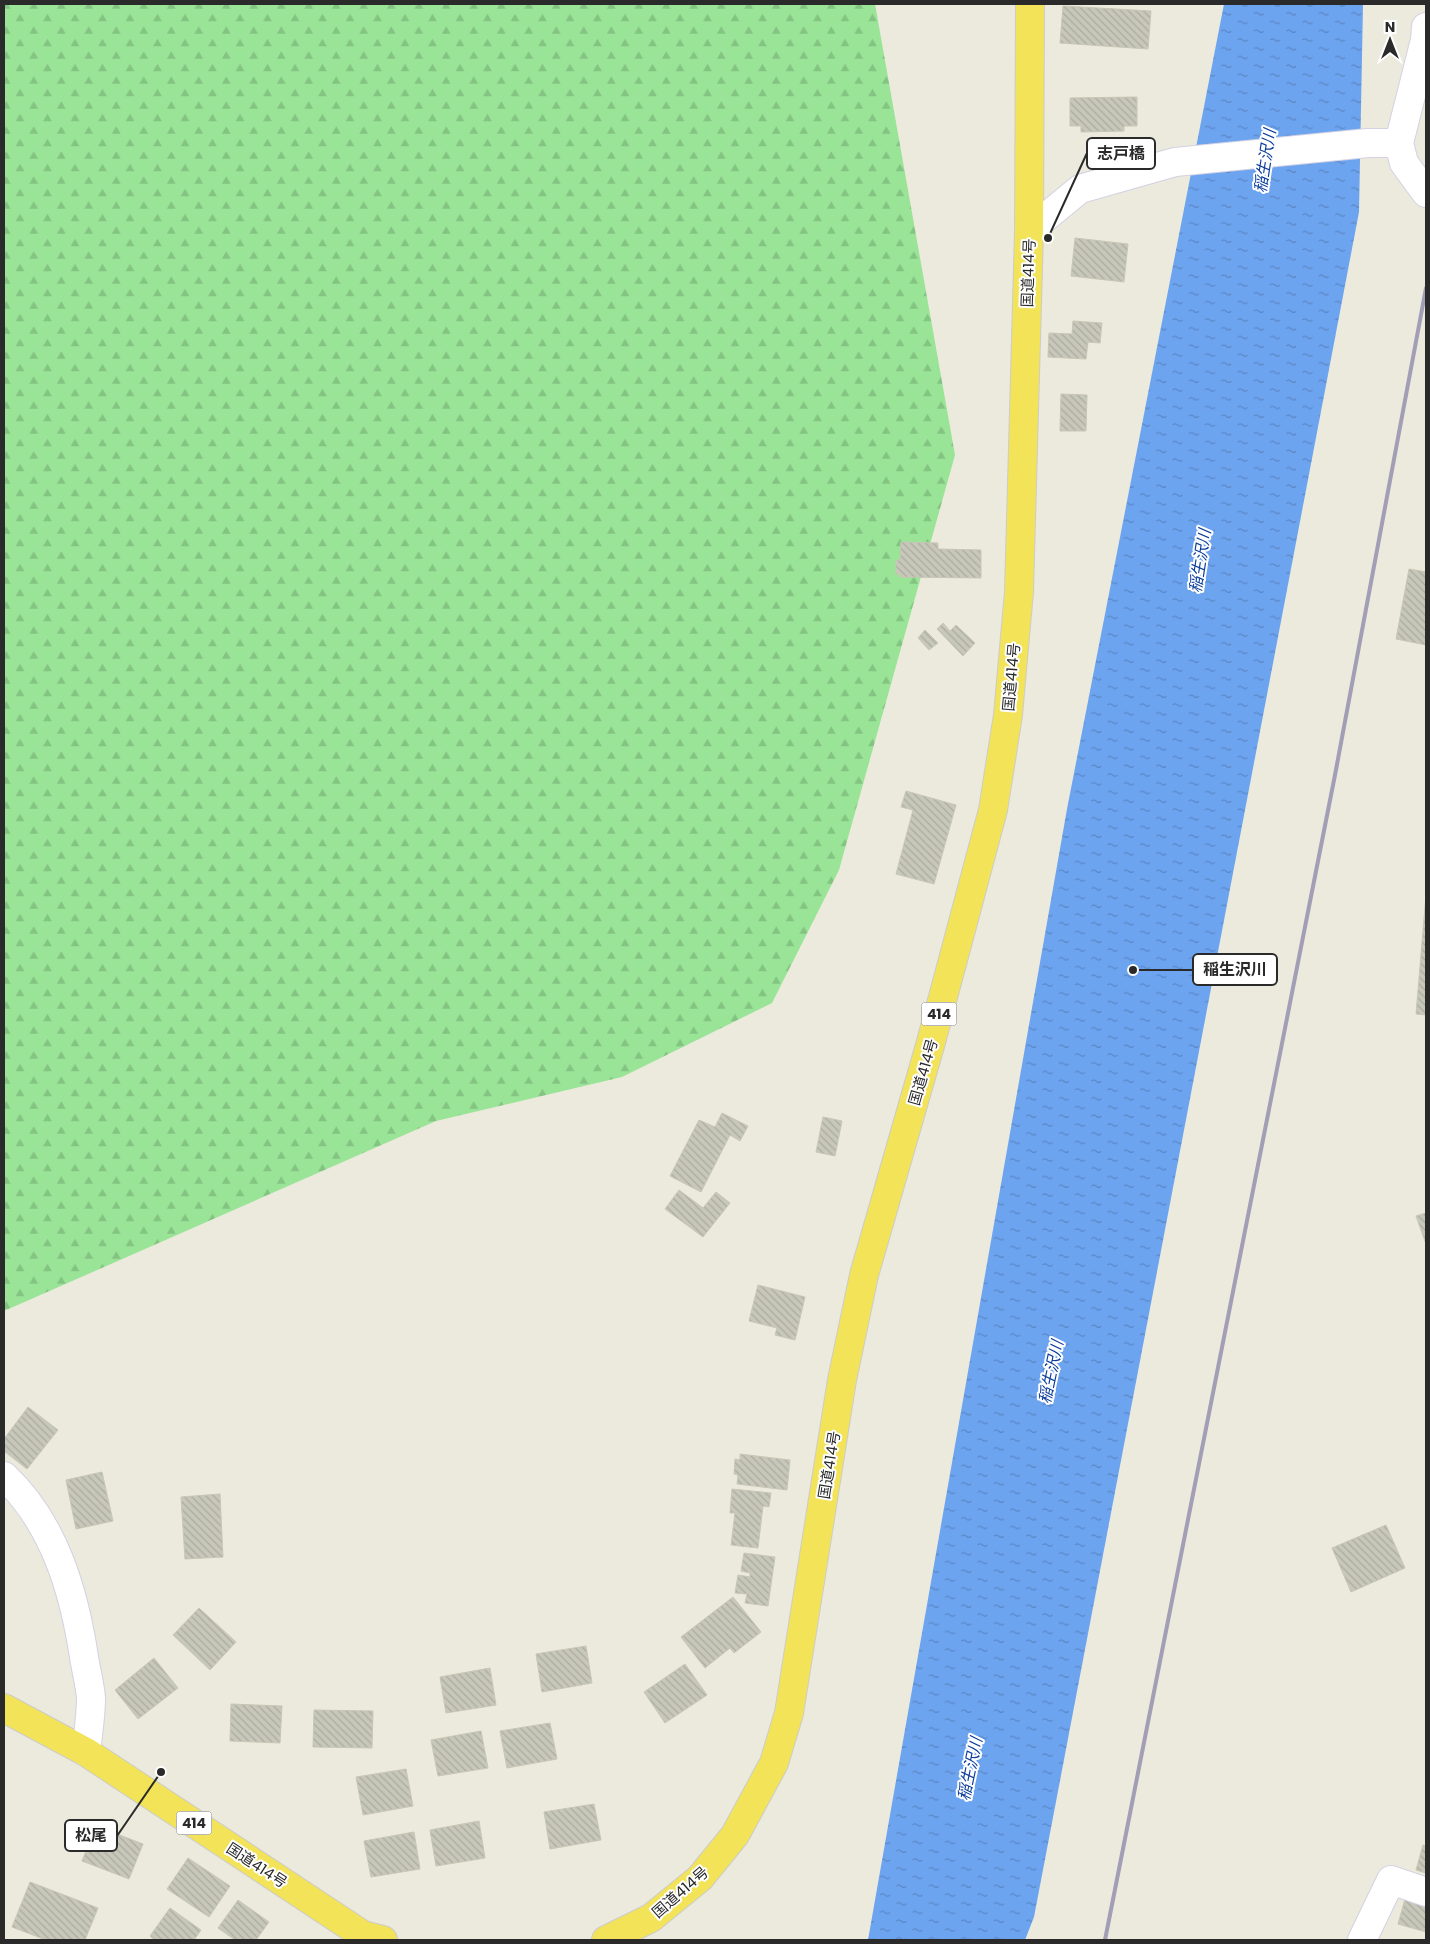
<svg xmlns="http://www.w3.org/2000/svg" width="1430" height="1944" viewBox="0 0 1430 1944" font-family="Poppins,'Noto Sans JP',sans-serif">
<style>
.forest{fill:url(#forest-firs)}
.water{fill:url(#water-ripples)}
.building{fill:url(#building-back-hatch);stroke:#c8c7b5}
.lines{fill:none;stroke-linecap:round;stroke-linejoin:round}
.minor-casing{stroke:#d3d1e3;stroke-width:30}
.trunk-casing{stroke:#ccc;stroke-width:30}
.minor{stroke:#fff;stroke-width:28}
.trunk{stroke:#f2e358;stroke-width:28}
.rail{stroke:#a29eb5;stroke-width:4}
.labels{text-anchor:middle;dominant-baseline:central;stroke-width:4;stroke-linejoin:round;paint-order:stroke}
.shield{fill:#fff;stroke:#6a6a6a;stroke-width:1}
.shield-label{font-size:14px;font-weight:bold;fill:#2a2a2a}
.street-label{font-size:15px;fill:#2a2a2a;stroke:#fff}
.water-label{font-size:16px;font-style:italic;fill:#0c3d9c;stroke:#fff}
.leader{fill:none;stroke:#2a2a2a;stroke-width:2}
.callout-dot{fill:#2a2a2a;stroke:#fff;stroke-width:2}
.callout{fill:#fff;stroke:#2a2a2a;stroke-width:2}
.callout-label{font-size:16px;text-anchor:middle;font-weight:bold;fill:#2a2a2a}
</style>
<defs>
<pattern id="forest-firs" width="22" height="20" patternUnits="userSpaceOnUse" patternTransform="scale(1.25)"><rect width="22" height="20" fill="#99e497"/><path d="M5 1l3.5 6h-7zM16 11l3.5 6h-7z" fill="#84c482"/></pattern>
<pattern id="water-ripples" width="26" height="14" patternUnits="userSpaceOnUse" patternTransform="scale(1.25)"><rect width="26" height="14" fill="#6da4f0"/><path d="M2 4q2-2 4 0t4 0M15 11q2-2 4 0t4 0" fill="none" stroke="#5a86c3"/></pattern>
<pattern id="building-back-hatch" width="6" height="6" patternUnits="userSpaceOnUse" patternTransform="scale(1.25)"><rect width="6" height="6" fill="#c7c7ba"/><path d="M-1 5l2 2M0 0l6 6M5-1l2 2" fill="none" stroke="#ababa0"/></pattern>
</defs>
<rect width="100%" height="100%" fill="#eceadc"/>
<polygon class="forest" points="4,4 875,4 955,455 839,870 772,1003 622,1077 436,1121 4,1311"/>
<polygon class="water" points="1224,4 1363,4 1359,212 1034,1917 1025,1940 868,1940 1067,809"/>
<g class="building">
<polygon points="1063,6 1151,11 1148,49 1060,43"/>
<polygon points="1137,97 1137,126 1124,126 1124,131 1081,132 1081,126 1070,126 1070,98"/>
<polygon points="1075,238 1128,244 1124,282 1071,276"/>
<polygon points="1073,321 1102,323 1100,343 1088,342 1086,359 1048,357 1049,333 1072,334"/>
<polygon points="1061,394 1087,395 1086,431 1060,431"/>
<polygon points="901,542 938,543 938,549 981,550 981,578 900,577 900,574 896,574 896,560 900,560"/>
<polygon points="1409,569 1426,572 1426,645 1396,639"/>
<polygon points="943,623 950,631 956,625 975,643 963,656 937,629"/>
<polygon points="925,630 938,643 929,650 918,638"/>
<polygon points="906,791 956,805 934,884 896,874 913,810 901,807"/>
<polygon points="1426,895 1426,1015 1416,1014"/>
<polygon points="722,1113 748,1126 740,1141 730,1135 701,1192 670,1176 699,1120 715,1127"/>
<polygon points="823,1117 842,1121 835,1156 816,1152"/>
<polygon points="679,1190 703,1208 716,1192 730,1203 703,1237 665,1209"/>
<polygon points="1426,1213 1426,1244 1416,1216"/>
<polygon points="758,1285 805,1297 795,1340 775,1335 777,1328 749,1321"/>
<polygon points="28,1407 58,1430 27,1469 4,1451 4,1439"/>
<polygon points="740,1454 790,1460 787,1490 737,1484 738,1475 734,1474 735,1459 740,1460"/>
<polygon points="102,1472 113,1521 76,1529 66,1480"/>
<polygon points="732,1489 771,1493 769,1507 763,1506 758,1548 731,1545 735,1513 730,1513"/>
<polygon points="220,1494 223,1557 185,1559 181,1497"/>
<polygon points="1386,1525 1405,1568 1351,1592 1332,1548"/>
<polygon points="744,1553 775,1557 768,1606 745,1603 747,1594 735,1593 738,1575 750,1577 750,1573 741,1571"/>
<polygon points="733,1597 761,1632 734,1653 730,1648 705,1668 681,1637"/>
<polygon points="199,1608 236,1642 210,1670 173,1635"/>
<polygon points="586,1646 592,1683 542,1692 536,1654"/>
<polygon points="154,1658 178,1688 138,1719 115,1690"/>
<polygon points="685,1664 707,1695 665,1723 644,1692"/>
<polygon points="490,1668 496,1705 446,1713 440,1677"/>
<polygon points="231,1704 282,1706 280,1743 230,1741"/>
<polygon points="314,1710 373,1711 372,1748 313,1747"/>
<polygon points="550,1723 557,1759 507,1768 500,1731"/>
<polygon points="481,1731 488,1768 438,1776 431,1740"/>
<polygon points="406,1769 413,1806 363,1815 356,1777"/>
<polygon points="594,1804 601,1840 550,1849 544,1812"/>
<polygon points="479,1821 485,1858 436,1866 430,1830"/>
<polygon points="96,1826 143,1844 129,1879 82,1861"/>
<polygon points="414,1832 420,1869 371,1877 364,1841"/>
<polygon points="1423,1845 1426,1846 1426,1873 1416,1870"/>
<polygon points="188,1858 230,1886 209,1917 167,1889"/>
<polygon points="30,1882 98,1908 85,1940 46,1940 12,1927"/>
<polygon points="1405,1899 1426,1905 1426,1932 1398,1924"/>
<polygon points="238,1900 269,1922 256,1940 235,1940 218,1928"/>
<polygon points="170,1908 201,1930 194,1940 155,1940 150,1936"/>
</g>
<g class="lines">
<defs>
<g id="minor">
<polyline points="1426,27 1425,40 1399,143 1404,163 1426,193"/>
<polyline points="1029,231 1080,189 1175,162 1368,143 1399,143"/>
<path d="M 4,1476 C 54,1523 74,1591 84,1657 C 86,1670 90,1685 91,1698 C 91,1716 88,1734 86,1752"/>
<polyline points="1362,1940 1391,1880 1426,1892"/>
</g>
<g id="trunk">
<polyline points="4,1708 86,1752 363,1935 383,1940"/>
<polyline points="606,1940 651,1918 700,1878 735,1835 774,1763 789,1713 842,1380 864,1275 931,1042 993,810 1008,715 1019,592 1029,231 1030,4"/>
</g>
</defs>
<use href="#minor" class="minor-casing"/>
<use href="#trunk" class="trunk-casing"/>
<use href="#minor" class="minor"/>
<use href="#trunk" class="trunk"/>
<polyline class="rail" points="1105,1940 1335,775 1426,288"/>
</g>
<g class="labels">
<g class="shield">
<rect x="921.5" y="1002.5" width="35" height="23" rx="4"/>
<rect x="176.5" y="1811.5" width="35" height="23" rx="4"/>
</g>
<g class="shield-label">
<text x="939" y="1014">414</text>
<text x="194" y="1823">414</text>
</g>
<g class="street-label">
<text transform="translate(1028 273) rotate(-88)">国道414号</text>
<text transform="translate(1011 677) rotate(-85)">国道414号</text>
<text transform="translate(923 1072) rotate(-74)">国道414号</text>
<text transform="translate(829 1465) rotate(-81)">国道414号</text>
<text transform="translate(257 1865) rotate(33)">国道414号</text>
<text transform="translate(680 1892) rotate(-41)">国道414号</text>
</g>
<g class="water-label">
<text transform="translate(1265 161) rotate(-81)">稲生沢川</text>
<text transform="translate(1200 561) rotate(-81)">稲生沢川</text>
<text transform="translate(1051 1372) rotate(-78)">稲生沢川</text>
<text transform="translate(970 1769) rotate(-78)">稲生沢川</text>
</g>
</g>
<path class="leader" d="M1048 238L1087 153M1133 970L1193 970M161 1772L117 1836"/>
<g class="callout-dot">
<circle cx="1048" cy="238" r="5"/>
<circle cx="1133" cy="970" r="5"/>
<circle cx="161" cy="1772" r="5"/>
</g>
<g class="callout">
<rect x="1087" y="138" width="68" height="31" rx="5"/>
<rect x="1193" y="954" width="84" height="31" rx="5"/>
<rect x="65" y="1820" width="52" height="31" rx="5"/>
</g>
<g class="callout-label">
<text x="1121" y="159">志戸橋</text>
<text x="1235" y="975">稲生沢川</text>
<text x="91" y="1841">松尾</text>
</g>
<rect width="1430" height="1944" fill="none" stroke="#2a2a2a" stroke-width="10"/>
<g transform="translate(1390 40)" stroke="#ffffff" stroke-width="4" paint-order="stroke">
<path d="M0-4L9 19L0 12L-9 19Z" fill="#2a2a2a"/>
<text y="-8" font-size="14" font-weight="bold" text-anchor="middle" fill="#2a2a2a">N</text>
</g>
</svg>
